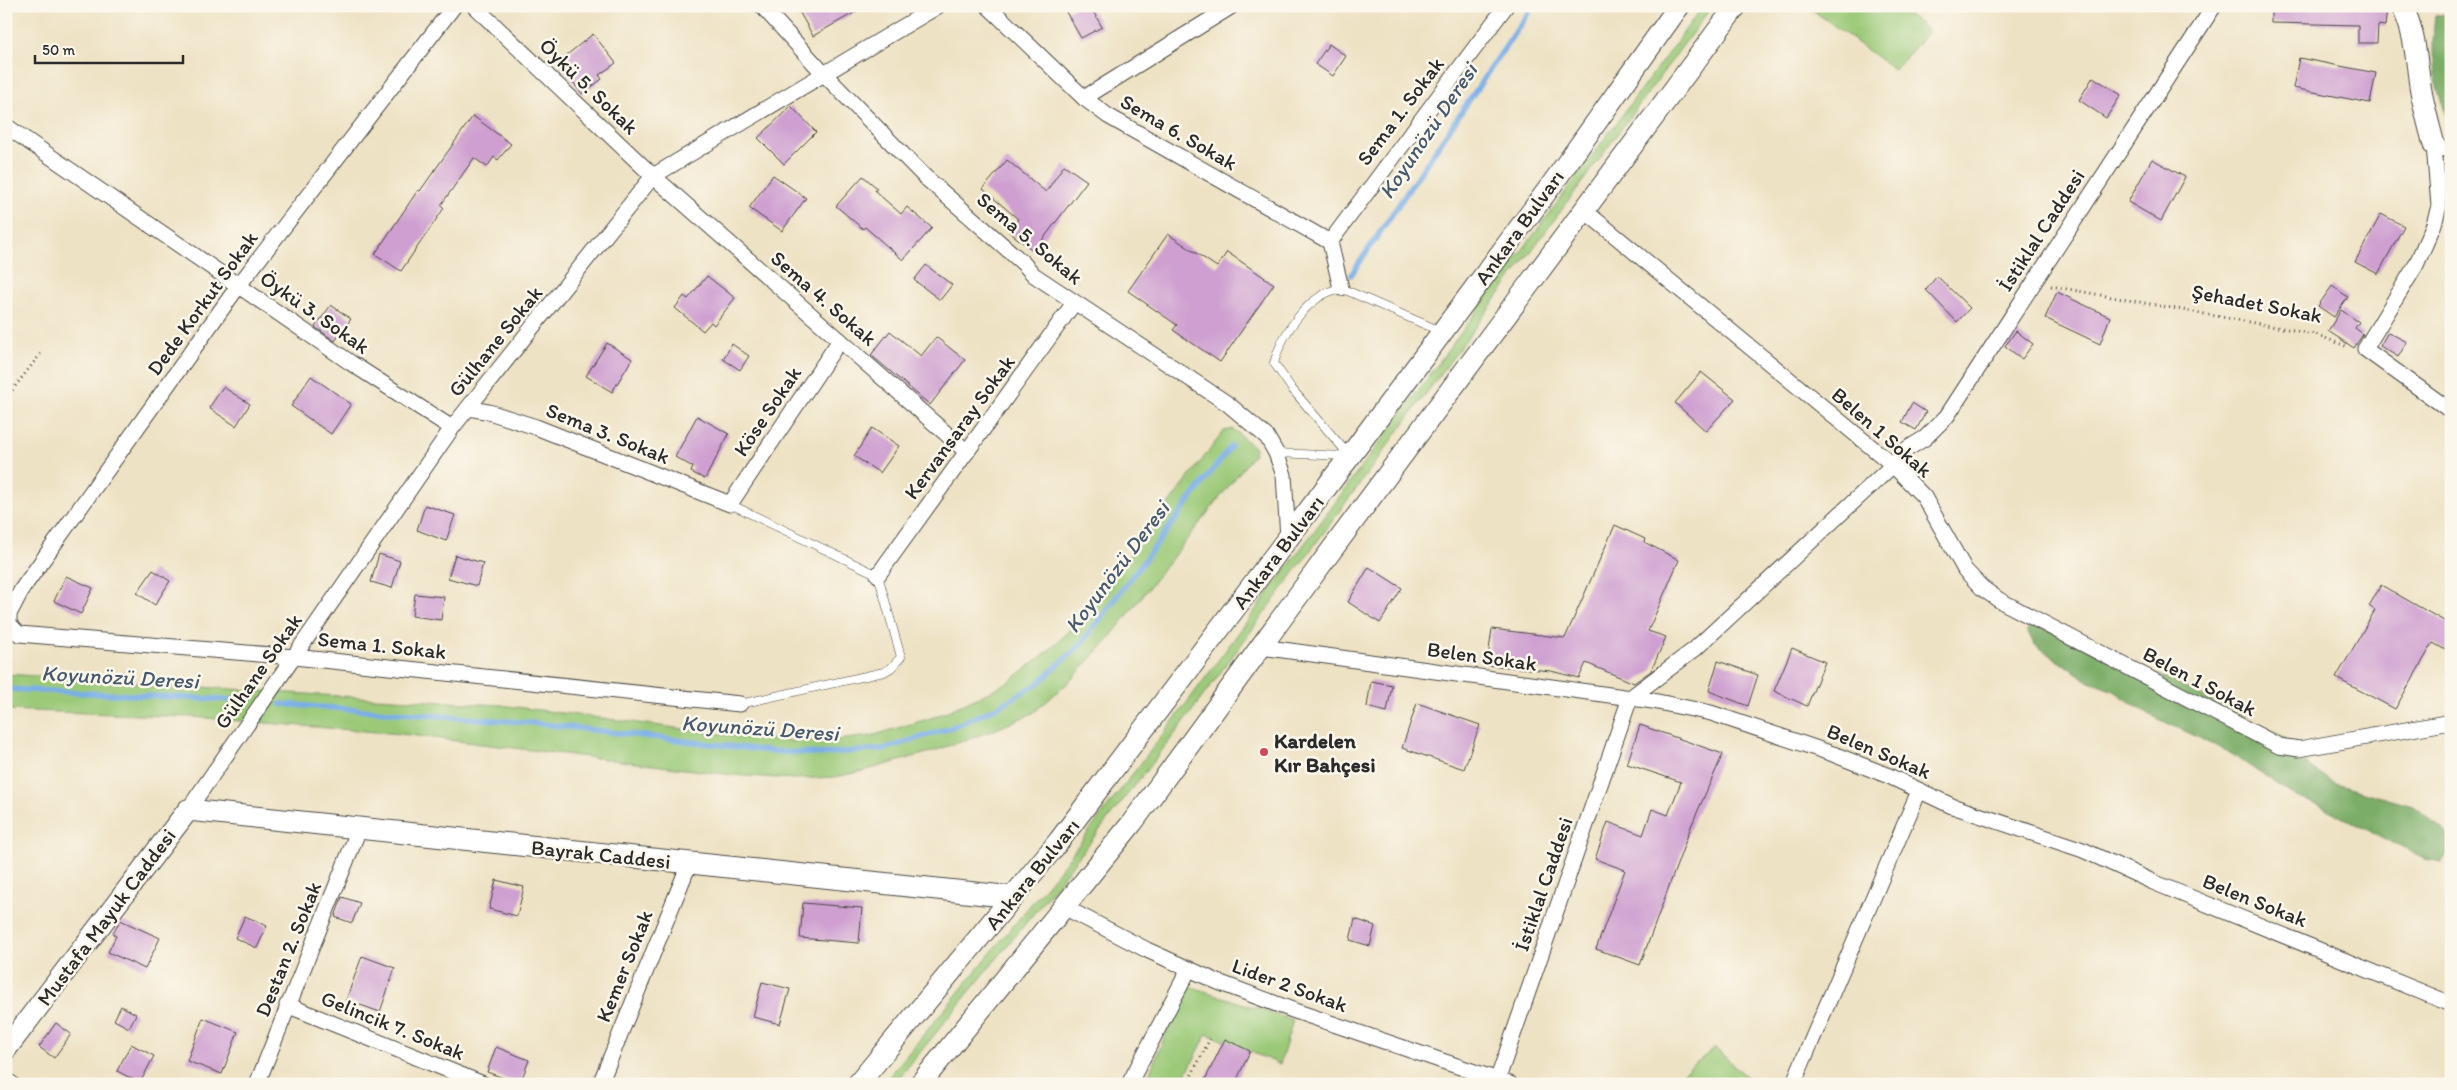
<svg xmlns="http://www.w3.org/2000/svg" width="2457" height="1090" viewBox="0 0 2457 1090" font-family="Itim,sans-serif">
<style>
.green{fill:#9bc978;stroke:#637a52}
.forest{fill:#7cad68;stroke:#546c4a}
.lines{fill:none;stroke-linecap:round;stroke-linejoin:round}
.stream{stroke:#79aee7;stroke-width:5.5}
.building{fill:#ce9fd0}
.lane-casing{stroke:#484642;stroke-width:9}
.street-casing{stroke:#484642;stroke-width:17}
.secondary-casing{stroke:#484642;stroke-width:23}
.path{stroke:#484642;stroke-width:3;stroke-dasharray:1 4;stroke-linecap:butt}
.lane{stroke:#fff;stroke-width:8}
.street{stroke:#fff;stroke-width:15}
.secondary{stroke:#fff;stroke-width:21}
.poi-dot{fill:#d1495b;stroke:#fbf7ec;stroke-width:2}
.labels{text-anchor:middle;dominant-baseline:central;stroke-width:5;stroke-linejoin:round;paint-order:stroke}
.street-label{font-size:21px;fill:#2b2b2b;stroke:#fbf7ec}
.poi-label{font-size:21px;font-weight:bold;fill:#2b2b2b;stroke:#fbf7ec;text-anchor:start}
.water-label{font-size:22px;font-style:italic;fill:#46596d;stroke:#fbf7ec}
</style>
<rect width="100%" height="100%" fill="#fbf7ec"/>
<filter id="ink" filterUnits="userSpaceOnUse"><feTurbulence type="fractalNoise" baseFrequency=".02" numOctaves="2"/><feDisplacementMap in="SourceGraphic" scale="10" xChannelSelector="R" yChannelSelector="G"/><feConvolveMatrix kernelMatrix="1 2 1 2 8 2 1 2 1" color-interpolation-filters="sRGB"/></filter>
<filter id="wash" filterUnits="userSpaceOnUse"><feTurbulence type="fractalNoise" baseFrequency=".0096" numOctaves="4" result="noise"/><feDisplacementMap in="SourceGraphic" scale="20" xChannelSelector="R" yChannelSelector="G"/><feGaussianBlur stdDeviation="1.12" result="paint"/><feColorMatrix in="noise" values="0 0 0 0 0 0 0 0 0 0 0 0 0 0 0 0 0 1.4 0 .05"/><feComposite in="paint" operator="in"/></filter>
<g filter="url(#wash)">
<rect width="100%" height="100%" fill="#eee2c4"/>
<g class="green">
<polygon points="1703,6 1712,6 1181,726 1048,896 894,1084 883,1084 1064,864 1183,708"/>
<polygon points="1807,6 1879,6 1882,8 1884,6 1897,6 1929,31 1895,70"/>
<polygon points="1233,429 1255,448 1254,454 1107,641 1070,681 1033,713 992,731 934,751 860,772 834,777 794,779 733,775 401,734 192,717 6,710 6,674 321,695 501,705 737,736 792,741 829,741 871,736 934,717 977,698 1010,681 1047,652 1079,622 1224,431"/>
<polygon points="1186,985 1293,1020 1280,1064 1207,1034 1181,1084 1145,1084"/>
<polygon points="1715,1048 1755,1084 1669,1084"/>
</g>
<g class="forest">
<path d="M 2451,13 L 2451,121 C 2432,91 2431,50 2435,16 Z"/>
<polygon points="2042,618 2088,637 2132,662 2275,732 2289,741 2300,759 2335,784 2413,806 2444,830 2451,840 2451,847 2443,862 2424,859 2321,806 2296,797 2227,751 2144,712 2116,692 2090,682 2034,644 2027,630"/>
</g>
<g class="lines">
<g class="stream">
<polyline points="1351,275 1533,6"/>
<polyline points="6,689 232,700"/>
<polyline points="280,704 534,723 770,751 821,754 884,749 950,728 996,708 1037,684 1080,645 1231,446"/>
</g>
</g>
<g id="blocks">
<g class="building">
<polygon points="796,6 866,6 813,36"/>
<polygon points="1077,6 1090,6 1102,27 1081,38 1066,12"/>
<polygon points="2271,6 2352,6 2387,10 2385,26 2378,25 2377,43 2358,43 2358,25 2271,23"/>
<polygon points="593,34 616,63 599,75 602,79 582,94 558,62"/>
<polygon points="1329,44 1346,56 1333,76 1315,64"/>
<polygon points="2299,58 2376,73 2370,103 2293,88"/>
<polygon points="2093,77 2121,95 2106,118 2079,100"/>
<polygon points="791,106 816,132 784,164 758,138"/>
<polygon points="473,116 511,144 498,160 494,157 487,167 474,158 441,205 444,208 401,271 375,254 418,190 420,191"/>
<polygon points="2152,159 2185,177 2161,221 2128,202"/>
<polygon points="1007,160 1046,192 1064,165 1087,181 1034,251 1009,232 1018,219 983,189"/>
<polygon points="773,175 806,198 782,231 749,208"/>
<polygon points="863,176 877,188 875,191 901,214 907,207 932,228 903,260 865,227 863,229 836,206"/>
<polygon points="2381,214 2404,226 2378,274 2355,262"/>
<polygon points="1168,234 1217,267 1227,252 1274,284 1220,362 1173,330 1177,325 1128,291"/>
<polygon points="926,265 952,285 940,300 914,280"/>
<polygon points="707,276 735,298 714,325 711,322 703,331 675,308 684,296 688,299"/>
<polygon points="1937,276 1970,308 1957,322 1926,290"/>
<polygon points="2332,286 2348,297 2334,317 2318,306"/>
<polygon points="2057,292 2110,317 2100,344 2045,318"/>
<polygon points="331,305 351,319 335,341 315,327"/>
<polygon points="2341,310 2359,322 2355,328 2363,334 2354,348 2328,331"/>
<polygon points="890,331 921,356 936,337 965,360 930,405 871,355"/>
<polygon points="2016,331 2033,344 2022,359 2005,346"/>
<polygon points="2388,332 2407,342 2398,357 2380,346"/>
<polygon points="607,343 632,359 612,392 586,376"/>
<polygon points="732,344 749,356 740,370 723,359"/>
<polygon points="1701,372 1735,399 1706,431 1675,403"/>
<polygon points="311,376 351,404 331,434 291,406"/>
<polygon points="223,387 250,404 236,426 209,408"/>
<polygon points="1912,403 1926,412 1916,430 1902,422"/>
<polygon points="697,416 729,434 705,479 691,472 693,467 675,457"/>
<polygon points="872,428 899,446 880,473 854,456"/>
<polygon points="425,505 455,515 446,541 417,530"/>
<polygon points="1615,525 1645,539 1644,542 1679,560 1648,631 1666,637 1651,671 1634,683 1586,663 1579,678 1551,671 1487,665 1492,629 1565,638"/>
<polygon points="379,554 400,561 392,588 371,582"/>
<polygon points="455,555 483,563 477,586 448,578"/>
<polygon points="1369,567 1402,588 1380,623 1348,602"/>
<polygon points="153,570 170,581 155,605 137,593"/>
<polygon points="66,576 93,588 81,614 54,601"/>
<polygon points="2381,585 2451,625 2451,653 2433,643 2395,709 2336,678 2375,610 2369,606"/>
<polygon points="415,594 444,597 441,620 412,616"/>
<polygon points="1792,648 1825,662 1807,706 1774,691"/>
<polygon points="1718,661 1758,675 1748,706 1709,691"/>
<polygon points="1371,681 1392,685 1387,712 1367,707"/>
<polygon points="1417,703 1480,725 1464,769 1402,748"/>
<polygon points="1640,725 1723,754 1692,824 1640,965 1596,949 1625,870 1595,859 1608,822 1643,835 1652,809 1668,815 1681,782 1627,764"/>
<polygon points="496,880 524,887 517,916 489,909"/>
<polygon points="342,897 360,903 352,923 335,917"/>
<polygon points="803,903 862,908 859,943 800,938"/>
<polygon points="245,916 267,926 257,948 235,938"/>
<polygon points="1355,919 1375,926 1370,946 1350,940"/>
<polygon points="120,920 160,938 145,969 108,952 116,936 113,934"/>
<polygon points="362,956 395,968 380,1012 346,1000"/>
<polygon points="762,982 790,989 780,1024 753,1017"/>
<polygon points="121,1006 136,1014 129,1028 114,1020"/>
<polygon points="203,1018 238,1032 222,1074 187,1061"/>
<polygon points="56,1023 71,1034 54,1058 39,1047"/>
<polygon points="1225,1039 1250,1051 1235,1084 1203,1084"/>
<polygon points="131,1044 154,1056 140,1083 117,1071"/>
<polygon points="496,1047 529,1060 520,1084 487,1072"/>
</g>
</g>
</g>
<g filter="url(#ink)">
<use href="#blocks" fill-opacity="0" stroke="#484642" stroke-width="1"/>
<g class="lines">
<defs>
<g id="lane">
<polyline points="1276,453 1345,456"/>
<path d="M 1348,454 L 1292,389 L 1274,363 C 1282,333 1309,294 1341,288 L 1440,331"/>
<polyline points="730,504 878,575 901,657 891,668 884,672 740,704"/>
</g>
<g id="street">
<polyline points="454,6 239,285 22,589 9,614 9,624 19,634 294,657 740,704"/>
<polyline points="474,6 653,176 967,452"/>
<polyline points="762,6 824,74 925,177 1023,263 1034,275 1228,404 1267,437 1276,453 1284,475 1288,538"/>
<polyline points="988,6 1084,98 1108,116 1330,242 1341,288"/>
<polyline points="1084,98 1232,6"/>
<polyline points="6,126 351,363 452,428"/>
<polyline points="2451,151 2434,145 2439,206 2434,224 2416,265 2365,349 2451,411"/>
<polyline points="1585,211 1893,465 1924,497 1965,570 1982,588 1999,600 2279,746 2299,749 2451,722"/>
<polyline points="1330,242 1506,6"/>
<polyline points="468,408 489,412 536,427 730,504 840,340"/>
<polyline points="878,575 1074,303"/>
<polyline points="1261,647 1653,701 1711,713 1833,754 1889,776 1952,806 2083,850 2153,882 2451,1004"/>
<polyline points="188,810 452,428 653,176 938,6"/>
<polyline points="1064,907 1147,950 1218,982 1295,1011 1510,1084"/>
<polyline points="287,1005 483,1084"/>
<polyline points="6,1080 12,1084"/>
<polyline points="257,1084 359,829"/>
<polyline points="600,1084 689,864"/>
<polyline points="1129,1084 1189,969"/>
<polyline points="1496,1084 1630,698 1695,649 1893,465 1907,449 1925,438 1947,416 2214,6"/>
<polyline points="1793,1084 1919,791"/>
</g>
<g id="secondary">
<path d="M 2402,6 C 2415,32 2416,57 2420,85 C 2423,105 2429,125 2434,145"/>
<polyline points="6,1049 188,810 1013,897"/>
<polyline points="858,1084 1059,841 1350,456 1550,187 1679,6"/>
<polyline points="920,1084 1132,823 1322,563 1736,6"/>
</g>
</defs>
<use href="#lane" class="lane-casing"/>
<use href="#street" class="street-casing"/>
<use href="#secondary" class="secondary-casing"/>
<g class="path">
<polyline points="2051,286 2315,334 2348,347"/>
<polyline points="6,398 42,352"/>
<polyline points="1187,1084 1210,1039"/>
</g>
<use href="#lane" class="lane"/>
<use href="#street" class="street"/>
<use href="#secondary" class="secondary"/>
</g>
</g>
<circle class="poi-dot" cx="1264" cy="752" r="5"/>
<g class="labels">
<g class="street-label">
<text transform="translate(589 86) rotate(44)">Öykü 5. Sokak</text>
<text transform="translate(1400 111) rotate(-53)">Sema 1. Sokak</text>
<text transform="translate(1179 132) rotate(30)">Sema 6. Sokak</text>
<text transform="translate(1519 227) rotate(-54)">Ankara Bulvarı</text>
<text transform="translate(2041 230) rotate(-57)">İstiklal Caddesi</text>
<text transform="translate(1030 238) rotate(40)">Sema 5. Sokak</text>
<text transform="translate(824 298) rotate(41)">Sema 4. Sokak</text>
<text transform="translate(202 303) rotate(-54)">Dede Korkut Sokak</text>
<text transform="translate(2257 303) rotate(11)">Şehadet Sokak</text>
<text transform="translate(315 312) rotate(35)">Öykü 3. Sokak</text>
<text transform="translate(495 341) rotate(-51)">Gülhane Sokak</text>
<text transform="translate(767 411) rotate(-56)">Köse Sokak</text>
<text transform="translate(959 427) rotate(-54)">Kervansaray Sokak</text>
<text transform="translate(1882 432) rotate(41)">Belen 1 Sokak</text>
<text transform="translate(608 433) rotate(22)">Sema 3. Sokak</text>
<text transform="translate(1278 552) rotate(-53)">Ankara Bulvarı</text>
<text transform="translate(382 645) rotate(6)">Sema 1. Sokak</text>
<text transform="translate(1482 656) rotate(8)">Belen Sokak</text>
<text transform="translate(258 671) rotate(-55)">Gülhane Sokak</text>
<text transform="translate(2200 681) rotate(28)">Belen 1 Sokak</text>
<text transform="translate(1879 751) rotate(23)">Belen Sokak</text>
<text transform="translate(601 854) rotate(6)">Bayrak Caddesi</text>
<text transform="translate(1032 874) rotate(-51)">Ankara Bulvarı</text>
<text transform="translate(1543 884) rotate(-71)">İstiklal Caddesi</text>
<text transform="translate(2255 900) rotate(22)">Belen Sokak</text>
<text transform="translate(106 917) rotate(-53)">Mustafa Mayuk Caddesi</text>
<text transform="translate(288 949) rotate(-68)">Destan 2. Sokak</text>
<text transform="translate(624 966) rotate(-68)">Kemer Sokak</text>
<text transform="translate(1290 985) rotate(20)">Lider 2 Sokak</text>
<text transform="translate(393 1025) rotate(22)">Gelincik 7. Sokak</text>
</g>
<g class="poi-label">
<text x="1274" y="740">Kardelen<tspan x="1274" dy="24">Kır Bahçesi</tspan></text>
</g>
<g class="water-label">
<text transform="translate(1428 131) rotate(-56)">Koyunözü Deresi</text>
<text transform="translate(1117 567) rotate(-53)">Koyunözü Deresi</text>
<text transform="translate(120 677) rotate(3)">Koyunözü Deresi</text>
<text transform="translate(760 728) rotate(4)">Koyunözü Deresi</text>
</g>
</g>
<rect width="2457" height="1090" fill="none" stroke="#fbf7ec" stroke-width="25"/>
<path d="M35 55v8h148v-8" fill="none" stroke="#2b2b2b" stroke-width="2.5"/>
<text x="42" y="55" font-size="15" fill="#2b2b2b" stroke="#fbf7ec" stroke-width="4" paint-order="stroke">50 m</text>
</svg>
